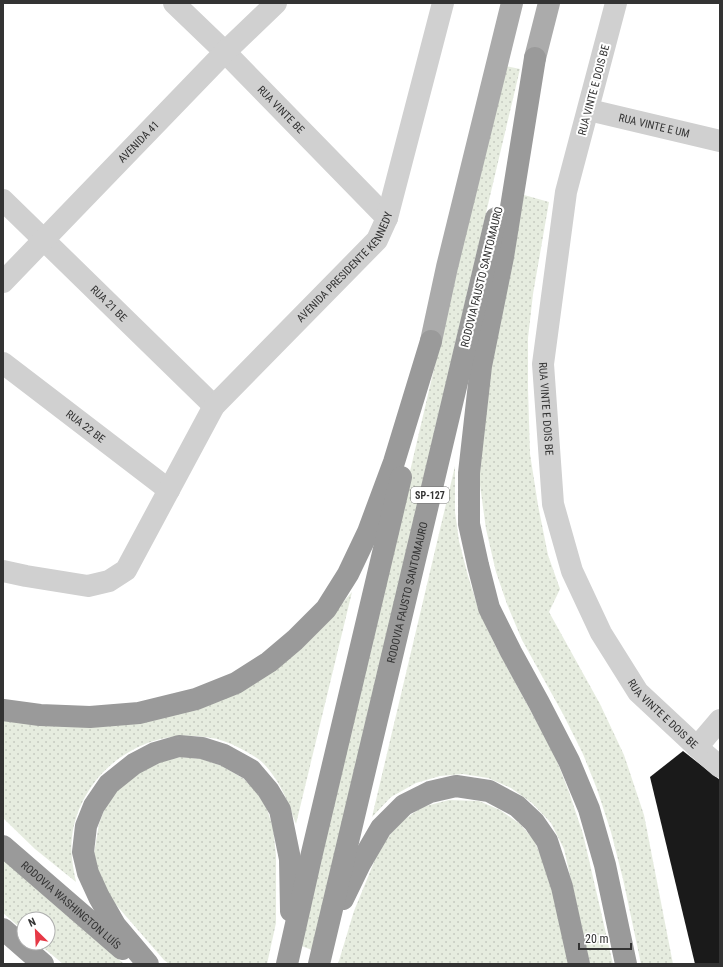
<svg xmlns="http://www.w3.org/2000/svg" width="723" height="967" viewBox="0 0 723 967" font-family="'Roboto Condensed',sans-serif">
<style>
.green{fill:url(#green-dots)}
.building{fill:#1a1a1a}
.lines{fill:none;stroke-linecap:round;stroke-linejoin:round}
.minor{stroke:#d0d0d0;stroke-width:22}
.major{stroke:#ababab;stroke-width:22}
.highway{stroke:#9a9a9a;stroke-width:22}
.labels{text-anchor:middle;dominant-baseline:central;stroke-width:4;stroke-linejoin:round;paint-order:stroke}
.shield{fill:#fff;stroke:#707070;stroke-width:1}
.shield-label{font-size:10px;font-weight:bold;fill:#333}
.street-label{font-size:11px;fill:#333;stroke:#fff}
</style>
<defs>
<pattern id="green-dots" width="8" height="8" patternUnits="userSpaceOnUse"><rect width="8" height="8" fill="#e6ecdf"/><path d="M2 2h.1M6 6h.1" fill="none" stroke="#c6cbc0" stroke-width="1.8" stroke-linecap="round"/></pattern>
</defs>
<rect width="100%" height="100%" fill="#fff"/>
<g class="green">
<polygon points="505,66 520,69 312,950 299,945"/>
<polygon points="524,195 549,202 533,294 528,338 528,389 530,454 538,505 548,555 560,589 549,612 600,704 624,755 644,815 673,964 641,964 623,879 611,832 597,789 583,754 563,714 522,640 507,604 496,572 486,529 480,485 480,447 485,399"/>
<polygon points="455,466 455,512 459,541 468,576 478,608 494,643 555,756 569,792 583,834 613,964 590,964 564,849 551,823 532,803 511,788 488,778 463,774 440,776 416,783 391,797 372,817"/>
<path d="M 352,592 L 296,824 C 287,800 281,782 263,763 C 256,756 230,742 220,740 C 216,738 210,738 205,737 C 142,727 80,773 72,837 C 70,852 73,867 76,882 L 35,849 L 3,818 L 3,716 L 146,718 L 316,633 Z"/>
<polygon points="181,757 202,759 222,766 244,779 258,793 267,809 273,828 276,855 276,923 267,964 169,964 164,960 111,899 100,879 94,853 99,824 106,805 119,789 135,774 157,762"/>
<polygon points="449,800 479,801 500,810 520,824 534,840 543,861 553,889 570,964 338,964 354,911 379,850 398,824 422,807"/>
<polygon points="3,859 124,964 63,964 38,943 48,943 48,919 24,919 24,931 3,913"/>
</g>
<polygon class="building" points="683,751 720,780 720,964 695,964 650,777"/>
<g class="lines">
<g class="minor">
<path id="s1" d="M 174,3 L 225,52 L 387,218"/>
<path id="s2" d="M 616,3 L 566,192 L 543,364 L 553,504 L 572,571 L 601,633 L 638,692 L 697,747 L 720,767"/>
<path id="s3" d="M 589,110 L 720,141"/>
<path id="s4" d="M 3,200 L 214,406"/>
<path id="s5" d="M 3,282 L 225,52 L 276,3"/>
<path id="s6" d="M 3,363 L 169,490"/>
<path id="s7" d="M 3,571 L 26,576 L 88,586 L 109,581 L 126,570 L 214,406 L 377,240 L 387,218 L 443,3"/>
<polyline points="697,747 720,720"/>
</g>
<g class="major">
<polyline points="535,58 549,3"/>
<polyline points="431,341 447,267 512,3"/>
</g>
<g class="highway">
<polyline points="535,58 503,257 481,366 469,473 469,524 478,565 489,608 511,652 539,703 569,761 589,809 605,865 626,964"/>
<polyline points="3,710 40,715 90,717 139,713 196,699 236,683 269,662 295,640 326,609 348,574 368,532 394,462 431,341"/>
<path id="s8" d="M 3,846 L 122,949"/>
<polyline points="343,899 360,864 381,828 404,805 430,792 456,786 489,791 517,806 534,822 547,841 562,887 579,964"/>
<polyline points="3,929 43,964"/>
<polyline points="148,964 115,925 99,897 88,873 83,852 86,826 94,806 109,784 134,764 155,753 179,746 202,748 224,755 251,770 268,790 280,810 290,859 291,911"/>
<polyline points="287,964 312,853 401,477"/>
<path id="s9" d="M 319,964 L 496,218"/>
</g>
</g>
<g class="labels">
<rect class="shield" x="411" y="487" width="38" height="16" rx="3"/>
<g class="shield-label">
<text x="430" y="495">SP-127</text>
</g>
<g class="street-label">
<text transform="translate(594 90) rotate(-75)">RUA VINTE E DOIS BE</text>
<text stroke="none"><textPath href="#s1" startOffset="151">RUA VINTE BE</textPath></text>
<text stroke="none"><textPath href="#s3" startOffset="67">RUA VINTE E UM</textPath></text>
<text stroke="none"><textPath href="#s5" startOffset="195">AVENIDA 41</textPath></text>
<text stroke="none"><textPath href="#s7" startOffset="506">AVENIDA PRESIDENTE KENNEDY</textPath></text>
<text transform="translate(482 277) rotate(-76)">RODOVIA FAUSTO SANTOMAURO</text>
<text stroke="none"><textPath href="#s4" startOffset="148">RUA 21 BE</textPath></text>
<text stroke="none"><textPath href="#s2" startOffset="414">RUA VINTE E DOIS BE</textPath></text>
<text stroke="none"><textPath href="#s6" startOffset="104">RUA 22 BE</textPath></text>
<text stroke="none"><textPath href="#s9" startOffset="382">RODOVIA FAUSTO SANTOMAURO</textPath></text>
<text stroke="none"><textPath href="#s2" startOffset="750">RUA VINTE E DOIS BE</textPath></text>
<text stroke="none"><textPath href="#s8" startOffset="90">RODOVIA WASHINGTON LUÍS</textPath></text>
</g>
</g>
<rect width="723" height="967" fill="none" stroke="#333333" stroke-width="8"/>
<g transform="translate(36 931) rotate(336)"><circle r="19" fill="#ffffff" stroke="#adadad"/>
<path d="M0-3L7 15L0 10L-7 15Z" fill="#e63946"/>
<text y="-6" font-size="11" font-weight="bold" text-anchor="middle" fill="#333333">N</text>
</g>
<path d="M579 943v6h52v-6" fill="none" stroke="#333333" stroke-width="2"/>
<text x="585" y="943" font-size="12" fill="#333333" stroke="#ffffff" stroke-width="3" paint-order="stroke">20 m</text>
</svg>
